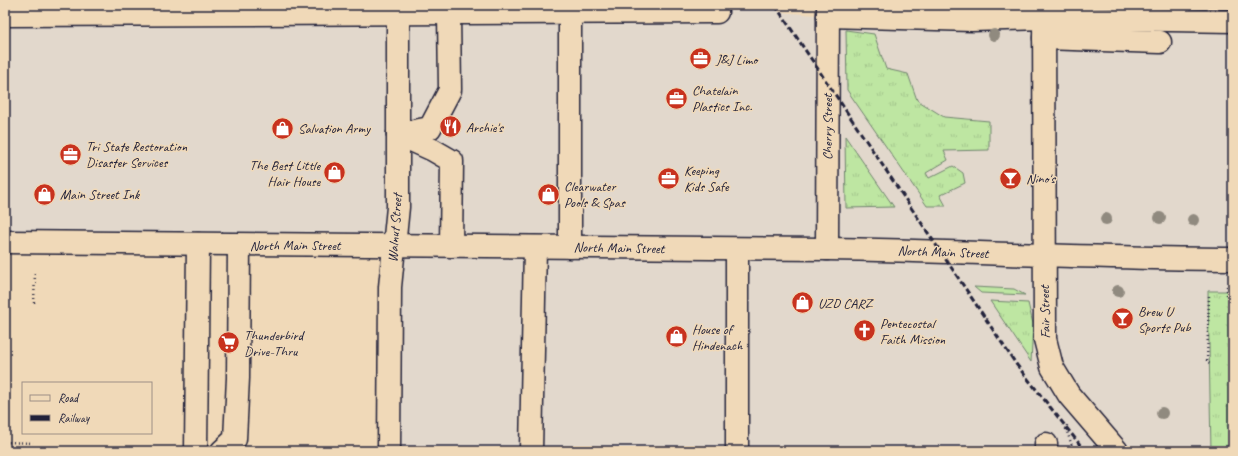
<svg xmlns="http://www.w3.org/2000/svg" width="1238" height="456" viewBox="0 0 1238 456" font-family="Caveat,sans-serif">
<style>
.built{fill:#e2d8cc}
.grass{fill:url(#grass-tufts);stroke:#70846e}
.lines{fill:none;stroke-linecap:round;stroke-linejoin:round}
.minor-casing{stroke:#22223b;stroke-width:25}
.major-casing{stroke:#22223b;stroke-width:25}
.path{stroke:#22223b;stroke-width:2.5;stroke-dasharray:1 3;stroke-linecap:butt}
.minor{stroke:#f0d9b8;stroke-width:22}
.major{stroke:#f0d9b8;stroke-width:22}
.rail{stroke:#22223b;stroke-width:3;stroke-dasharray:6 3;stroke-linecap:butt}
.tree{fill:#908a7f}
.labels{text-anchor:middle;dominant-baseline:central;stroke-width:3;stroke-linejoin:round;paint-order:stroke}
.poi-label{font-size:14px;fill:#22223b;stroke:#f0d9b8;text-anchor:start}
.street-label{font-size:14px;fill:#22223b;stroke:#f0d9b8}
</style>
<defs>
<pattern id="grass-tufts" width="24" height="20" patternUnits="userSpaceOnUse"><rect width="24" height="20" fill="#bee6a2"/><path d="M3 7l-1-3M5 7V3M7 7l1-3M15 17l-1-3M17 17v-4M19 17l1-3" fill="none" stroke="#a3c58c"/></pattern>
</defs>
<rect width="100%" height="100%" fill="#f0d9b8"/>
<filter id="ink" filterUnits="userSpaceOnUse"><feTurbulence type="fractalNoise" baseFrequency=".025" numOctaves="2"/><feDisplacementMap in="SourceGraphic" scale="8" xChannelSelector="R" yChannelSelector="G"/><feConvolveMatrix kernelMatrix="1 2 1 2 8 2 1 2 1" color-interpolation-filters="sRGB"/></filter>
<g filter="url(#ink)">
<polygon class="built" points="398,5 775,5 779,12 828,16 1233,21 1233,451 389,451 394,245 5,242 5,15"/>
<g class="grass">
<polygon points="846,30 874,34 886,69 908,74 917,100 944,117 989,121 989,150 944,151 948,160 926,173 929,178 953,166 963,173 965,183 940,195 946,206 927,206 847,90"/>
<polygon points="845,136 894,207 846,208"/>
<polygon points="974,287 1014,289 1025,295 981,293"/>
<polygon points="1208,291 1233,291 1233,451 1211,451"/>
<polygon points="990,301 1028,303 1033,324 1031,362"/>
</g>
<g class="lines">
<defs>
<g id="minor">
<polyline points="1044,5 1045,339 1052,367 1069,395 1117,451"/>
<polyline points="570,13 570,247"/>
<polyline points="5,15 717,12"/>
<polyline points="828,16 972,20 1044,18 1233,21"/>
<polyline points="1044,38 1160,42"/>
<polyline points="398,134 430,128 450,90 449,14"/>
<polyline points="398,134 433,150 452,161 451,246"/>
<polyline points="737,249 737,451"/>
<polyline points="827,249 828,5"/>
<polyline points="1046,444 1046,451"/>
<polyline points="196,451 198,244"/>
<polyline points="222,451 235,439 238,378 239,245"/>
<polyline points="389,451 390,287 398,207 398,5"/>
<polyline points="531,451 535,247"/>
</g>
<path id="major" d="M 5,242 L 827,249 C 962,251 1098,259 1233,259"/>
</defs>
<use href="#minor" class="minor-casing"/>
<use href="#major" class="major-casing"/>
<g class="path">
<polyline points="1227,286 1227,298"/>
<polyline points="1209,296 1207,362 1210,364"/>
<polyline points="34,303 35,272"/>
<polyline points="1067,425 1066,429 1074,451"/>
<polyline points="5,442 33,443"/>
</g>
<use href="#minor" class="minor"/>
<use href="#major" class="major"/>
<polyline class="rail" points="775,5 1016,364 1085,451"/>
</g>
<g class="tree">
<circle cx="994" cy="35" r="6"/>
<circle cx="1160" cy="218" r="6"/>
<circle cx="1106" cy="219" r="6"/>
<circle cx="1193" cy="220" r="6"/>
<circle cx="1118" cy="291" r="6"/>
<circle cx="1162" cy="413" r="6"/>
</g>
</g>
<defs>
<symbol id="office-disc" viewBox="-11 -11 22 22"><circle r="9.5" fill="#c8321e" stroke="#f0d9b8"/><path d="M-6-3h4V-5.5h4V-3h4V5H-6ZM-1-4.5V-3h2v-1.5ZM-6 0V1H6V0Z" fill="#fff"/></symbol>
<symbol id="restaurant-disc" viewBox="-11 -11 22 22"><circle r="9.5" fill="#c8321e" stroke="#f0d9b8"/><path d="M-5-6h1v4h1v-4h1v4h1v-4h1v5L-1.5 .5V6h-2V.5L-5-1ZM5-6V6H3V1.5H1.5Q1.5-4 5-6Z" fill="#fff"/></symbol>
<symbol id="shop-disc" viewBox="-11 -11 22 22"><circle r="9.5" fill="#c8321e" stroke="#f0d9b8"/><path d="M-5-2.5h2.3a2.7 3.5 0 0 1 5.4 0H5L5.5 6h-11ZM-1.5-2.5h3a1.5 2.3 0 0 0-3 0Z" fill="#fff"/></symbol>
<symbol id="bar-disc" viewBox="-11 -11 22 22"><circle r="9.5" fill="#c8321e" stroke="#f0d9b8"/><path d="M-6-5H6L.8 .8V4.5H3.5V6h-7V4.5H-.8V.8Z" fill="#fff"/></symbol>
<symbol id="church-disc" viewBox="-11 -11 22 22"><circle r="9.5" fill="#c8321e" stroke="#f0d9b8"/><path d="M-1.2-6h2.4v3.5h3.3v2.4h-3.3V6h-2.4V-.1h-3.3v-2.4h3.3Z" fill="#fff"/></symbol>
<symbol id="supermarket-disc" viewBox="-11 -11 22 22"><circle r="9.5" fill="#c8321e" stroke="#f0d9b8"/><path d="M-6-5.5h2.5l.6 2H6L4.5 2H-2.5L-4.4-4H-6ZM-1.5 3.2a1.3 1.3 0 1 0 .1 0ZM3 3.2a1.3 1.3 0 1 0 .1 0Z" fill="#fff"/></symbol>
</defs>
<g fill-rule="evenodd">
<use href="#office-disc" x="688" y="46" width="25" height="25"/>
<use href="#office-disc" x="664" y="86" width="25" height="25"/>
<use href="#restaurant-disc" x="438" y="114" width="25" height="25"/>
<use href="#shop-disc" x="270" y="116" width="25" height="25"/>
<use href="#office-disc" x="58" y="142" width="25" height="25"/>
<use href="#shop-disc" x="322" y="160" width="25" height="25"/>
<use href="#office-disc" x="656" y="166" width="25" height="25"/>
<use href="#bar-disc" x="998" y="166" width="25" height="25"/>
<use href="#shop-disc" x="32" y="182" width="25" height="25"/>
<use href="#shop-disc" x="536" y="182" width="25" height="25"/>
<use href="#shop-disc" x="790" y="290" width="25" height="25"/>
<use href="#bar-disc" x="1110" y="306" width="25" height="25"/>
<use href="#church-disc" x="852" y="318" width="25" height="25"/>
<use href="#shop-disc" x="664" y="324" width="25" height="25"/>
<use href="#supermarket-disc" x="216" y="330" width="25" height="25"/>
</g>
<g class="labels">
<g class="poi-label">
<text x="716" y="59">J&amp;J Limo</text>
<text x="692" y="90">Chatelain<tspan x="692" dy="16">Plastics Inc.</tspan></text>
<text x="466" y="127">Archie's</text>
<text x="298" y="128">Salvation Army</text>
<text x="86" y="146">Tri State Restoration<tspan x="86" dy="16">Disaster Services</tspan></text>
<text x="320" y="165" text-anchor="end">The Best Little<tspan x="320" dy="16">Hair House</tspan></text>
<text x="684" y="170">Keeping<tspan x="684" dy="16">Kids Safe</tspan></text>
<text x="1026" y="178">Nino's</text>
<text x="564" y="186">Clearwater<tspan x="564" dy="16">Pools &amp; Spas</tspan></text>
<text x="60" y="194">Main Street Ink</text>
<text x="818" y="303">UZD CARZ</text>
<text x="1138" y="311">Brew U<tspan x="1138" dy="16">Sports Pub</tspan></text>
<text x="880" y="323">Pentecostal<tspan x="880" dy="16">Faith Mission</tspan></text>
<text x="692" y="329">House of<tspan x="692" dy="16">Hindenach</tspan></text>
<text x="244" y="335">Thunderbird<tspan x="244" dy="16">Drive-Thru</tspan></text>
</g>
<g class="street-label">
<text transform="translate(827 127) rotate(-90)">Cherry Street</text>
<text transform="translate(395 228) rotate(-86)">Walnut Street</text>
<text x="295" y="245">North Main Street</text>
<text transform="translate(619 248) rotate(1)">North Main Street</text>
<text transform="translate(943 252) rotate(2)">North Main Street</text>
<text transform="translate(1045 312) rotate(-91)">Fair Street</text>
</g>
</g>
<rect width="1238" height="456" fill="none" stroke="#f0d9b8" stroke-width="20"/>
<rect x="10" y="10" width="1218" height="436" fill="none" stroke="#22223b" stroke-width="1.5" filter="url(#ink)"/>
<rect x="22" y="382" width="130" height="52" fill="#f0d9b8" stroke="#9e9086"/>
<rect x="30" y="395" width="20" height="6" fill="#f0d9b8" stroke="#9e9086"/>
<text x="58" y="402" font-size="12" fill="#22223b">Road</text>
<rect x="30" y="415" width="20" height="6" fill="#22223b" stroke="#9e9086"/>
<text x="58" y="422" font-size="12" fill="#22223b">Railway</text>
</svg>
